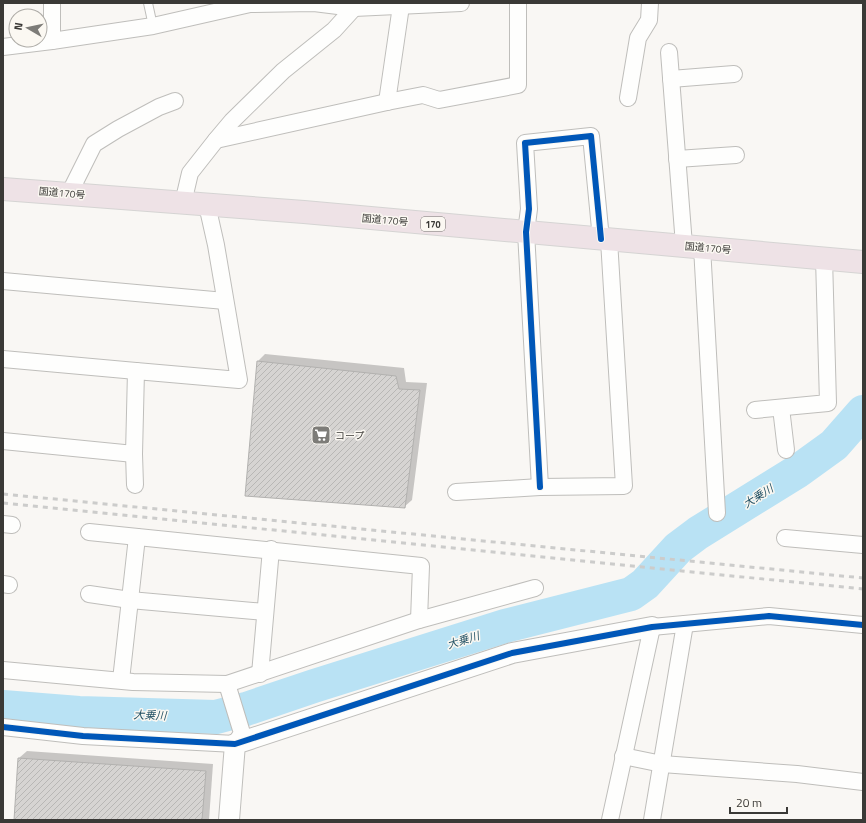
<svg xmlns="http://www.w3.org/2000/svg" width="866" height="823" viewBox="0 0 866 823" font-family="'Titillium Web','Noto Sans JP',sans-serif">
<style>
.shadow{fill:#0003}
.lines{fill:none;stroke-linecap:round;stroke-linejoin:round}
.river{stroke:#b9e2f4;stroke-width:34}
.building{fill:url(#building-hatch);stroke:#b2b1af}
.service-casing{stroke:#bfbebb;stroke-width:10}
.minor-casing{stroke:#bfbebb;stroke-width:18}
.tertiary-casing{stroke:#bfbebb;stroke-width:22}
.trunk-casing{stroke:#d5d4d3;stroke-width:24}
.service{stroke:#fefefd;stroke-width:8}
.minor{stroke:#fefefd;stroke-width:16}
.tertiary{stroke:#fefefd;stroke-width:20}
.trunk{stroke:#eee2e6;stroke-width:22}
.rail{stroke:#cccccb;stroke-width:3;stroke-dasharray:5 5;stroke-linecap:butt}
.cycleway-casing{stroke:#fbf8f2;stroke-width:8}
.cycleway{stroke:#0057b8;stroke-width:6}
.labels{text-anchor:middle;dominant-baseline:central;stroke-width:3;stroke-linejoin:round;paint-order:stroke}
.shield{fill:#fbf8f2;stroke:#74726e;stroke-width:1}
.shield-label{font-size:9px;font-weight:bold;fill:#3a3936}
.street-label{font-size:10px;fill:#3a3936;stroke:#fbf8f2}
.poi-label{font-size:10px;fill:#3a3936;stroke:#fbf8f2;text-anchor:start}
.water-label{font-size:11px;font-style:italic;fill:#265467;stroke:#fbf8f2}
</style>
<defs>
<pattern id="building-hatch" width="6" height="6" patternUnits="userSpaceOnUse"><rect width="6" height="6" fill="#d6d4d2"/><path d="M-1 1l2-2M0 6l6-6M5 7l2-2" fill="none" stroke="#b8b7b5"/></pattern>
</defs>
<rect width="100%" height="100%" fill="#f9f7f4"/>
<g class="shadow">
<polygon points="265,354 404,368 406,382 427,383 412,500 404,507 258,361"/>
<polygon points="27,751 213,764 209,820 15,820 19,758"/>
</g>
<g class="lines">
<polyline class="river" points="3,707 79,713 216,717 246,709 314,686 505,626 631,594 645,584 678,548 698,533 798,471 834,445 863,412"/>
</g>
<g class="building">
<polygon points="257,361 396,376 399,389 420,390 405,508 245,496"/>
<polygon points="18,758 206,771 202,820 14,820"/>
</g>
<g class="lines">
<defs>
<polyline id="service" points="148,3 153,26"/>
<g id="minor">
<polyline points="52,41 52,3"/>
<polyline points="3,47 52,41 153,26 250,4 314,3 354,8 461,3"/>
<polyline points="669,52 684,245"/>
<polyline points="671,79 734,74"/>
<polyline points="628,98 638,38 649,20 650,3"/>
<polyline points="387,102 401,6"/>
<polyline points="216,140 387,102 423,95 439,100 518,85 518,3"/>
<polyline points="677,159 736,155"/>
<polyline points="69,194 94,144 118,129 159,107 175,101"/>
<polyline points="183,203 190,173 216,140 232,121 283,71 334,30 354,8"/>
<polyline points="702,247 717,513"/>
<polyline points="3,281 225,301"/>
<polyline points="3,359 136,371"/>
<polyline points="781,408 786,450"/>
<polyline points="755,410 828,403 824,258"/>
<polyline points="3,441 134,454 136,371 239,380 216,245 207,205"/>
<polyline points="134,454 135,485"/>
<polyline points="540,487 526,232 529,209 525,143 591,136 601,239"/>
<polyline points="456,492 540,487 624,486 609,240"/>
<polyline points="3,524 12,525"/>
<polyline points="89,532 421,566 419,620"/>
<polyline points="785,538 863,545"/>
<polyline points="3,584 9,585"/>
<polyline points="89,594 130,600 265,612"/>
<polyline points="3,670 133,682 227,684 419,620 535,588"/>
<polyline points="260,674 271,549"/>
<polyline points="121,680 137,537"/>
<polyline points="3,727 83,736 235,744 242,733 227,684"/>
<polyline points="623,756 662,764 797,774 863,782"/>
<polyline points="610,820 652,627 769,616 863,625"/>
<polyline points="652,820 685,624"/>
</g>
<polyline id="tertiary" points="229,820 235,744 512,653 652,627"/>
<polyline id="trunk" points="3,189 304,212 863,262"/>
</defs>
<use href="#service" class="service-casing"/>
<use href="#minor" class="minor-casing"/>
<use href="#tertiary" class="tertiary-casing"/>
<use href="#trunk" class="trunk-casing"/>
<use href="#service" class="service"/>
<use href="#minor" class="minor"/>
<use href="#tertiary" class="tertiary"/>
<use href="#trunk" class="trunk"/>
<g class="rail">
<polyline points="3,494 863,578"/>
<polyline points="3,503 863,589"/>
</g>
<defs>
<g id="cycleway">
<polyline points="540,487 526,232 529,209 525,143 591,136 601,239"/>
<polyline points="3,727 83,736 235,744 512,653 652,627 769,616 863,625"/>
</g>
</defs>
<use href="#cycleway" class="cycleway-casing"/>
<use href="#cycleway" class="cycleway"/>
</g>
<defs>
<symbol id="supermarket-square" viewBox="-11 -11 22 22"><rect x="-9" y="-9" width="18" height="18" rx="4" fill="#7d7c78" stroke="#fbf8f2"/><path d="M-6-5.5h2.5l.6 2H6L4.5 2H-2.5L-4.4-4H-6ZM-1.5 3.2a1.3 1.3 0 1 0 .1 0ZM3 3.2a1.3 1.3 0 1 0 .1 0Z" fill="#fff"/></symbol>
</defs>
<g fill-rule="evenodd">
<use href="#supermarket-square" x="310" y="424" width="22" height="22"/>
</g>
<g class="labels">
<rect class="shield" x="421" y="217" width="24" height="14" rx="3"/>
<g class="shield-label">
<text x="433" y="224">170</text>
</g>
<g class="street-label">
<text transform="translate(62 193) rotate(5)">国道170号</text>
<text transform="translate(385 220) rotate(5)">国道170号</text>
<text transform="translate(708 248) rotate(5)">国道170号</text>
</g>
<g class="poi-label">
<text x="335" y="435">コープ</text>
</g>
<g class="water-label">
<text transform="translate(758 496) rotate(-32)">大乗川</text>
<text transform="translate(463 640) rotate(-17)">大乗川</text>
<text transform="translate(150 715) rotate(2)">大乗川</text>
</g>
</g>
<rect width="866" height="823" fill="none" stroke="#3a3936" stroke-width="8"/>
<g transform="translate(28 28) rotate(279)"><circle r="19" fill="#fbf8f2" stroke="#aeaca7"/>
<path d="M0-3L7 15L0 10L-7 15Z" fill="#7d7c78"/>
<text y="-6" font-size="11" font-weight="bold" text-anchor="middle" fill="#3a3936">N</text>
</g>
<path d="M730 807v6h57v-6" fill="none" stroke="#3a3936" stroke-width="2"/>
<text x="736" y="807" font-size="12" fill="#3a3936" stroke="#fbf8f2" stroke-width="3" paint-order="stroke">20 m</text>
</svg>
